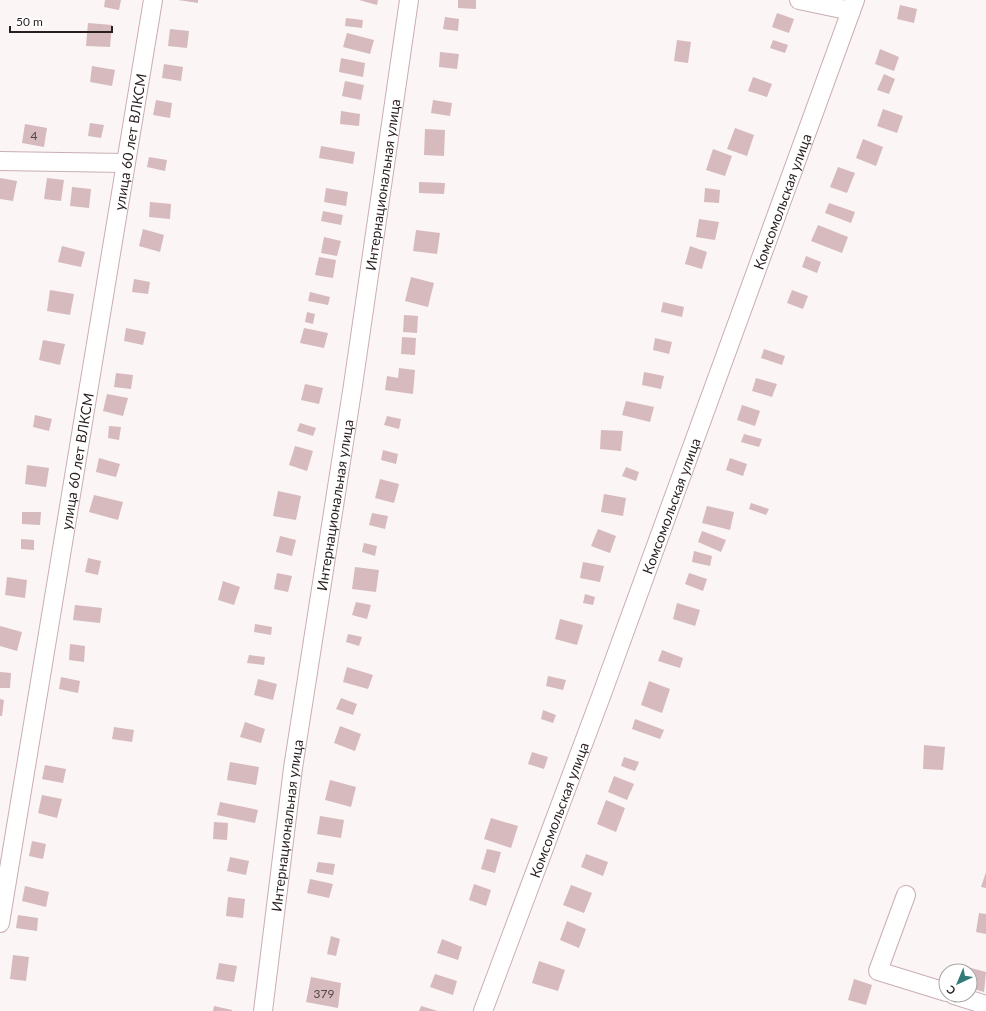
<svg xmlns="http://www.w3.org/2000/svg" width="986" height="1011" viewBox="0 0 986 1011" font-family="Lato,sans-serif">
<style>
.building{fill:#d6babd}
.lines{fill:none;stroke-linecap:round;stroke-linejoin:round}
.minor-casing{stroke:#caaeb1;stroke-width:20}
.minor{stroke:#fff;stroke-width:18}
.labels{text-anchor:middle;dominant-baseline:central;stroke-width:3;stroke-linejoin:round;paint-order:stroke}
.number-label{font-size:12px;fill:#554647}
.street-label{font-size:14px;fill:#2a1f20;stroke:#fff}
</style>
<rect width="100%" height="100%" fill="#fbf5f6"/>
<g class="building">
<polygon points="105,0 121,0 119,10 104,7"/>
<polygon points="178,0 198,0 198,3"/>
<polygon points="359,0 378,0 377,5"/>
<polygon points="458,0 476,0 476,9 458,8"/>
<polygon points="900,5 917,9 914,23 897,19"/>
<polygon points="777,13 794,19 789,33 772,27"/>
<polygon points="445,17 459,19 458,31 443,29"/>
<polygon points="346,18 363,20 362,28 345,26"/>
<polygon points="88,23 112,25 110,47 86,46"/>
<polygon points="170,29 189,31 187,48 168,46"/>
<polygon points="347,33 374,40 370,54 343,47"/>
<polygon points="677,40 691,42 688,63 674,61"/>
<polygon points="773,40 788,45 785,53 770,48"/>
<polygon points="880,49 899,57 894,71 875,64"/>
<polygon points="440,52 459,54 457,69 439,67"/>
<polygon points="341,58 365,63 363,77 339,72"/>
<polygon points="164,64 183,67 181,81 162,78"/>
<polygon points="92,66 115,70 112,86 90,82"/>
<polygon points="884,74 895,79 889,94 877,90"/>
<polygon points="753,77 772,84 767,97 748,91"/>
<polygon points="345,81 364,85 361,100 342,96"/>
<polygon points="156,100 172,103 170,118 153,115"/>
<polygon points="433,100 452,103 450,116 431,113"/>
<polygon points="883,109 903,116 897,133 877,126"/>
<polygon points="341,111 360,114 359,126 340,124"/>
<polygon points="90,123 104,125 101,138 88,136"/>
<polygon points="25,124 47,128 44,147 22,143"/>
<polygon points="735,128 754,135 747,156 727,149"/>
<polygon points="425,129 445,130 444,156 424,155"/>
<polygon points="863,139 883,147 876,166 856,158"/>
<polygon points="321,146 355,152 353,164 319,158"/>
<polygon points="713,149 732,156 725,176 706,170"/>
<polygon points="149,157 167,160 165,171 147,167"/>
<polygon points="838,167 855,173 847,193 830,187"/>
<polygon points="0,178 17,181 13,201 0,199"/>
<polygon points="47,178 64,180 61,201 44,199"/>
<polygon points="419,182 445,183 444,194 419,193"/>
<polygon points="72,187 91,189 89,208 70,206"/>
<polygon points="326,188 348,192 346,206 324,202"/>
<polygon points="705,188 720,190 719,203 704,202"/>
<polygon points="150,202 171,204 170,219 149,217"/>
<polygon points="829,203 855,212 851,223 825,213"/>
<polygon points="323,211 343,215 341,225 321,221"/>
<polygon points="699,219 719,222 715,240 696,237"/>
<polygon points="818,225 848,237 842,253 811,241"/>
<polygon points="143,229 164,235 160,252 139,246"/>
<polygon points="416,230 440,233 437,254 413,251"/>
<polygon points="324,237 341,241 337,256 321,253"/>
<polygon points="62,246 85,252 81,267 58,262"/>
<polygon points="690,246 707,252 702,269 685,264"/>
<polygon points="806,256 821,262 817,273 802,267"/>
<polygon points="319,257 336,260 333,278 315,275"/>
<polygon points="411,277 434,283 428,307 405,301"/>
<polygon points="134,279 150,282 148,294 132,292"/>
<polygon points="50,290 74,294 70,315 47,311"/>
<polygon points="792,290 808,296 803,309 787,303"/>
<polygon points="310,292 330,297 328,305 308,301"/>
<polygon points="663,302 684,307 682,317 661,312"/>
<polygon points="307,312 315,314 313,324 305,322"/>
<polygon points="404,315 418,316 417,333 403,332"/>
<polygon points="126,328 146,332 143,345 124,341"/>
<polygon points="304,328 328,333 324,348 300,343"/>
<polygon points="402,337 416,338 415,355 401,354"/>
<polygon points="655,338 672,342 669,354 653,350"/>
<polygon points="43,340 65,344 60,365 39,360"/>
<polygon points="764,349 785,356 782,365 761,358"/>
<polygon points="399,368 415,370 413,394 385,390 387,376 398,378"/>
<polygon points="644,372 664,376 661,389 642,385"/>
<polygon points="116,373 133,375 131,389 114,387"/>
<polygon points="756,378 777,384 772,397 752,391"/>
<polygon points="305,384 323,388 319,404 301,400"/>
<polygon points="107,394 128,398 123,416 103,411"/>
<polygon points="626,401 654,407 650,422 622,415"/>
<polygon points="742,405 760,411 755,426 737,420"/>
<polygon points="35,415 52,419 49,431 33,427"/>
<polygon points="387,416 401,419 399,429 384,425"/>
<polygon points="300,423 316,428 313,436 297,431"/>
<polygon points="109,426 121,427 119,440 108,438"/>
<polygon points="601,430 623,431 621,451 600,449"/>
<polygon points="744,434 762,439 759,447 741,442"/>
<polygon points="295,446 313,451 307,471 289,465"/>
<polygon points="383,450 398,454 396,464 381,460"/>
<polygon points="99,458 120,464 116,477 96,472"/>
<polygon points="730,458 747,464 743,476 726,470"/>
<polygon points="27,465 49,468 46,487 25,484"/>
<polygon points="626,467 639,472 636,481 622,476"/>
<polygon points="380,479 399,484 394,503 375,498"/>
<polygon points="278,491 301,496 296,520 273,516"/>
<polygon points="604,494 626,498 623,516 601,512"/>
<polygon points="94,495 123,502 118,520 89,512"/>
<polygon points="751,503 769,509 766,515 749,509"/>
<polygon points="707,506 734,512 730,530 702,523"/>
<polygon points="22,512 41,512 40,525 22,524"/>
<polygon points="372,513 388,516 385,529 369,525"/>
<polygon points="598,529 616,536 610,553 591,546"/>
<polygon points="702,531 726,540 721,552 698,542"/>
<polygon points="280,536 296,540 292,556 276,552"/>
<polygon points="21,539 34,540 34,550 21,549"/>
<polygon points="364,543 377,546 375,556 362,552"/>
<polygon points="694,551 712,556 710,566 692,562"/>
<polygon points="88,558 101,561 98,575 85,572"/>
<polygon points="583,562 604,566 600,582 580,578"/>
<polygon points="355,567 379,570 376,592 352,589"/>
<polygon points="277,573 292,576 288,592 274,589"/>
<polygon points="689,573 707,579 703,591 685,584"/>
<polygon points="7,577 27,580 25,598 5,595"/>
<polygon points="223,581 240,587 234,605 218,600"/>
<polygon points="585,594 595,597 593,605 583,603"/>
<polygon points="356,602 371,605 367,619 352,615"/>
<polygon points="677,603 700,610 695,626 673,619"/>
<polygon points="75,605 102,608 100,623 73,620"/>
<polygon points="560,619 583,625 577,645 555,639"/>
<polygon points="255,624 272,627 271,635 254,632"/>
<polygon points="0,626 22,632 17,651 0,646"/>
<polygon points="348,634 362,637 359,646 346,642"/>
<polygon points="70,644 85,646 84,662 69,660"/>
<polygon points="662,650 683,658 680,668 658,661"/>
<polygon points="249,655 265,657 264,665 247,663"/>
<polygon points="347,667 373,675 368,689 343,682"/>
<polygon points="0,672 11,673 10,688 0,688"/>
<polygon points="548,676 566,680 563,690 546,686"/>
<polygon points="61,677 80,681 78,693 59,689"/>
<polygon points="258,679 277,684 273,700 254,695"/>
<polygon points="649,681 670,689 662,713 641,705"/>
<polygon points="341,698 357,704 353,715 336,709"/>
<polygon points="0,699 4,700 2,716 0,716"/>
<polygon points="543,710 556,715 553,723 541,719"/>
<polygon points="635,719 664,730 660,739 632,729"/>
<polygon points="245,722 265,729 261,743 240,737"/>
<polygon points="340,726 361,734 355,751 334,743"/>
<polygon points="114,727 134,730 132,742 112,739"/>
<polygon points="924,745 945,747 943,770 923,769"/>
<polygon points="532,752 548,757 544,769 528,764"/>
<polygon points="624,757 639,762 635,771 621,766"/>
<polygon points="230,762 259,767 256,785 227,780"/>
<polygon points="45,765 66,769 63,783 42,779"/>
<polygon points="614,776 634,784 627,800 608,792"/>
<polygon points="330,780 356,787 351,807 325,800"/>
<polygon points="42,795 62,799 57,818 38,813"/>
<polygon points="606,800 625,808 616,832 597,824"/>
<polygon points="220,802 258,810 255,823 217,815"/>
<polygon points="320,816 344,820 341,838 317,834"/>
<polygon points="491,818 518,826 511,848 484,839"/>
<polygon points="214,822 228,823 227,840 213,839"/>
<polygon points="32,841 46,844 43,859 29,856"/>
<polygon points="487,849 501,852 495,873 481,869"/>
<polygon points="586,854 608,862 603,876 581,867"/>
<polygon points="230,857 249,861 246,875 227,871"/>
<polygon points="318,862 335,864 333,875 316,872"/>
<polygon points="986,872 986,888 981,887"/>
<polygon points="310,879 333,884 329,898 307,893"/>
<polygon points="474,884 491,890 486,906 469,900"/>
<polygon points="571,885 592,893 584,913 563,905"/>
<polygon points="25,886 49,892 46,907 22,901"/>
<polygon points="228,897 245,899 243,918 226,916"/>
<polygon points="979,913 986,914 986,934 976,932"/>
<polygon points="18,915 38,918 37,931 16,928"/>
<polygon points="567,921 586,929 579,948 560,940"/>
<polygon points="331,936 340,939 336,956 327,954"/>
<polygon points="442,939 462,947 458,960 437,953"/>
<polygon points="13,955 29,957 26,981 10,979"/>
<polygon points="539,961 565,970 558,991 532,983"/>
<polygon points="219,963 237,966 234,982 216,979"/>
<polygon points="964,966 986,972 984,992 970,988 970,971 963,971"/>
<polygon points="435,974 457,981 453,995 430,987"/>
<polygon points="311,977 341,983 338,1008 306,1002"/>
<polygon points="854,979 872,985 866,1005 848,1000"/>
<polygon points="214,1006 232,1010 232,1011 213,1011"/>
<polygon points="421,1006 438,1011 419,1011"/>
</g>
<g class="lines">
<defs>
<g id="minor">
<polyline points="799,0 851,11"/>
<polyline points="0,161 125,163"/>
<polyline points="906,895 878,971 946,992"/>
<path id="s1" d="M 0,923 L 153,0"/>
<polyline points="954,995 986,1005"/>
<path id="s2" d="M 263,1011 L 293,768 L 353,385 L 409,0"/>
<path id="s3" d="M 483,1011 L 603,691 L 855,0"/>
</g>
</defs>
<use href="#minor" class="minor-casing"/>
<use href="#minor" class="minor"/>
</g>
<g class="labels">
<g class="number-label">
<text x="34" y="135">4</text>
<text x="324" y="993">379</text>
</g>
<g class="street-label">
<text stroke="none"><textPath href="#s1" startOffset="792">улица 60 лет ВЛКСМ</textPath></text>
<text stroke="none"><textPath href="#s2" startOffset="835">Интернациональная улица</textPath></text>
<text stroke="none"><textPath href="#s3" startOffset="863">Комсомольская улица</textPath></text>
<text stroke="none"><textPath href="#s1" startOffset="468">улица 60 лет ВЛКСМ</textPath></text>
<text stroke="none"><textPath href="#s2" startOffset="511">Интернациональная улица</textPath></text>
<text stroke="none"><textPath href="#s3" startOffset="539">Комсомольская улица</textPath></text>
<text stroke="none"><textPath href="#s3" startOffset="215">Комсомольская улица</textPath></text>
<text stroke="none"><textPath href="#s2" startOffset="187">Интернациональная улица</textPath></text>
</g>
</g>
<g transform="translate(958 983) rotate(224)"><circle r="19" fill="#ffffff" stroke="#aaa5a6"/>
<path d="M0-3L7 15L0 10L-7 15Z" fill="#327b78"/>
<text y="-6" font-size="11" font-weight="bold" text-anchor="middle" fill="#2a1f20">С</text>
</g>
<path d="M10 26v6h102v-6" fill="none" stroke="#2a1f20" stroke-width="2"/>
<text x="16" y="26" font-size="12" fill="#2a1f20" stroke="#ffffff" stroke-width="3" paint-order="stroke">50 m</text>
</svg>
